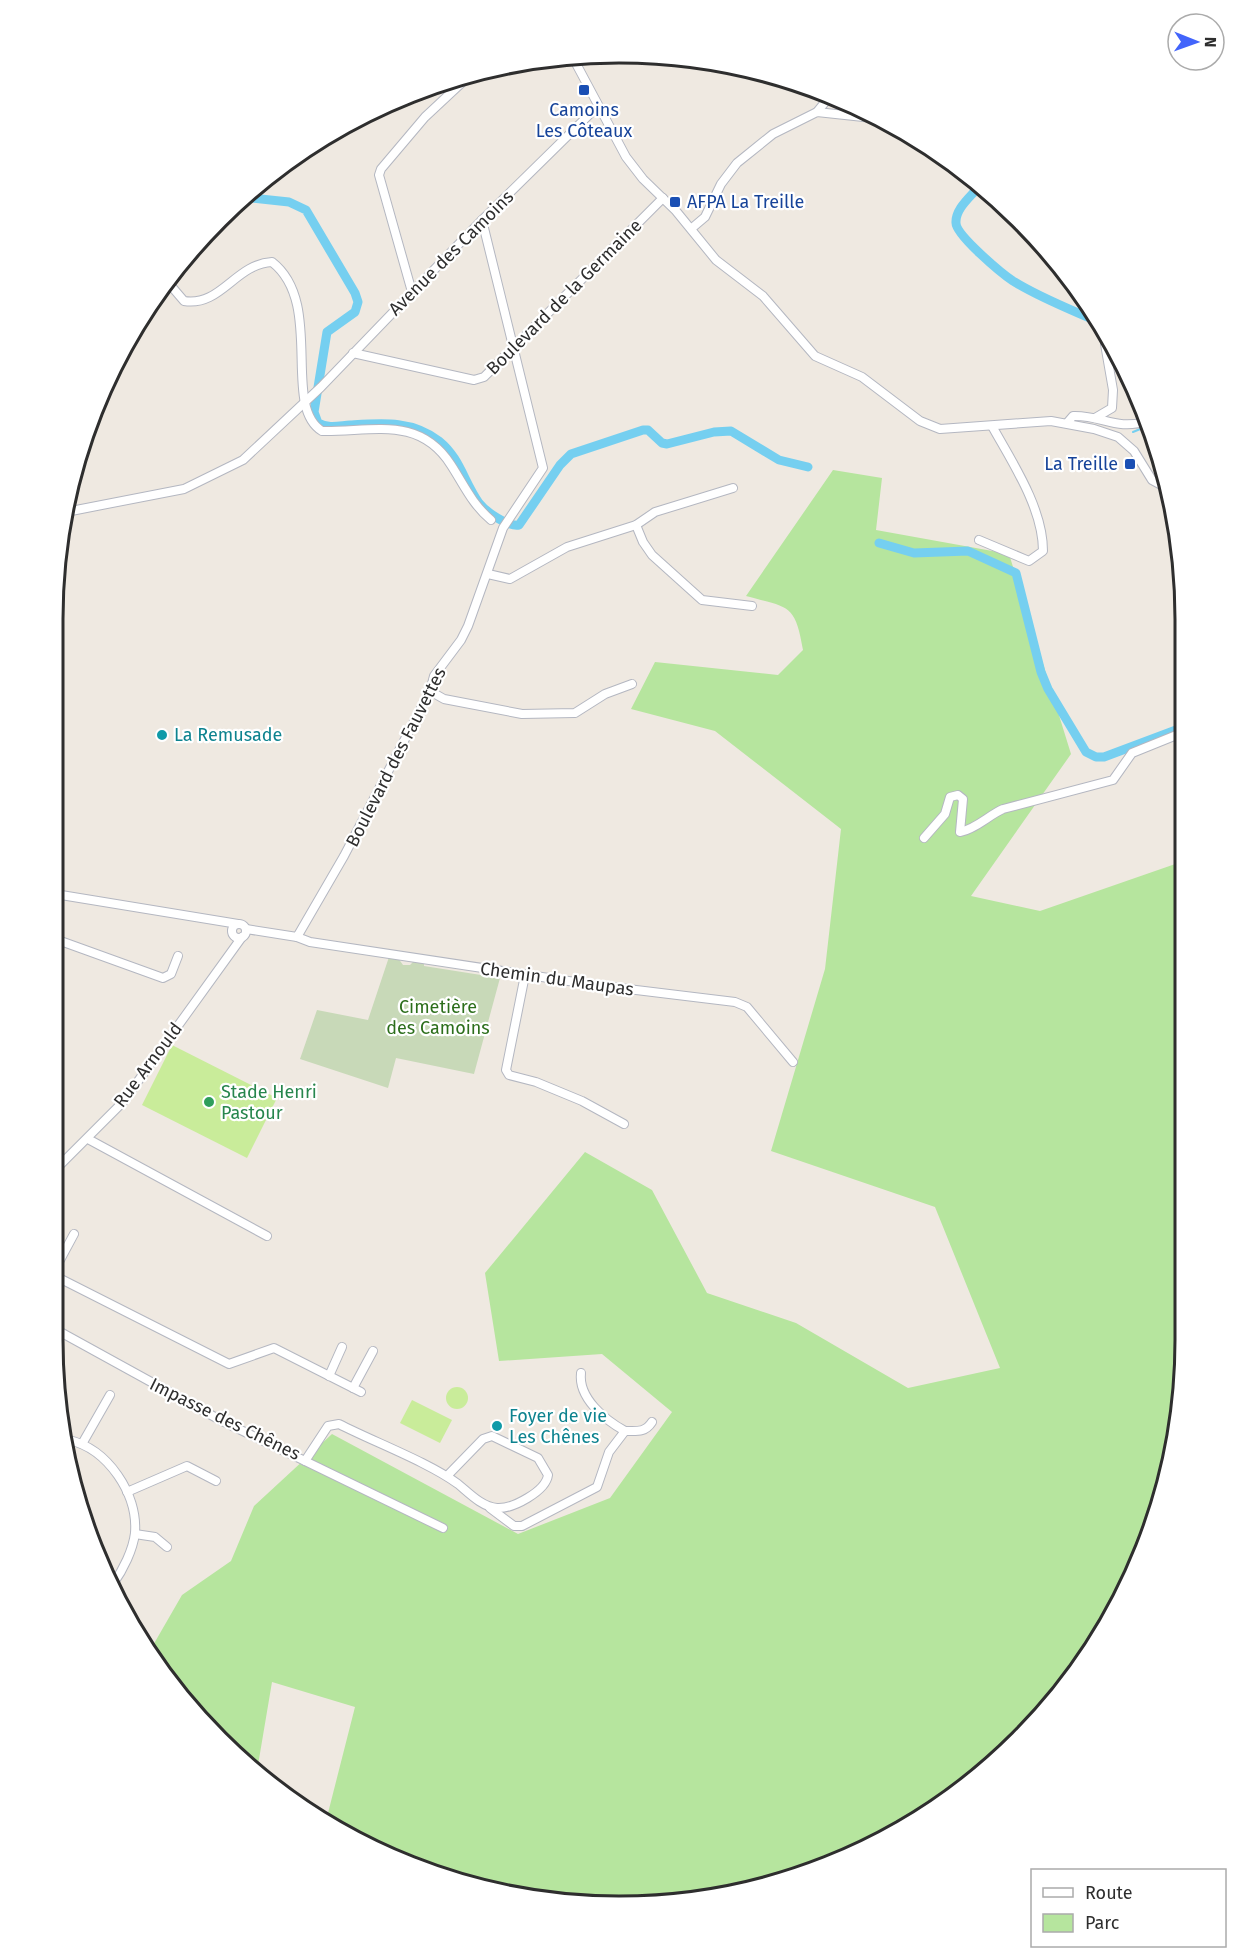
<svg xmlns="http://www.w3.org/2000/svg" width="1238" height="1959" viewBox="0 0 1238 1959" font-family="'Fira Sans',sans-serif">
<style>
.green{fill:#b6e59e}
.cemetery{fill:#c8d9b8}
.pitch{fill:#c9ec9a}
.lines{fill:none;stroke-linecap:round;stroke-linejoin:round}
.stream{stroke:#75cff0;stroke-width:2}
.canal{stroke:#75cff0;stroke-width:9}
.minor-casing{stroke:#b4b7c1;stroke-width:10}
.minor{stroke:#fff;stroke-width:8}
.transit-dot{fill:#1a4fb4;stroke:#fff;stroke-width:2}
.culture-dot{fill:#0f9aa8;stroke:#fff;stroke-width:2}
.leisure-dot{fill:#2e9e5b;stroke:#fff;stroke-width:2}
.labels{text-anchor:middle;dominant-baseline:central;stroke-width:4.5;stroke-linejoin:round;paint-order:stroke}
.transit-label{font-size:18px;fill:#164399;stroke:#fff}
.street-label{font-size:18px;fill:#2e2e2e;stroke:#fff}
.culture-label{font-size:18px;fill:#0d838f;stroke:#fff;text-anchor:start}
.park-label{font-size:18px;fill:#2c6e1b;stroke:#fff}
.leisure-label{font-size:18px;fill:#27864d;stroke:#fff;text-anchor:start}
.rim{fill:none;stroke:#2e2e2e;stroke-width:3}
</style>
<rect width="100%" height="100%" fill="#efe9e1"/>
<path class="green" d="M 833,470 L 882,478 L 876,530 L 1009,554 L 1071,754 L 971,896 L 1040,911 L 1181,862 L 1183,858 L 1181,1414 L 1143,1556 L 1068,1685 L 934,1811 L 766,1887 L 619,1906 L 437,1876 L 327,1817 L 355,1707 L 272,1682 L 257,1771 L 148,1654 L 182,1595 L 231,1561 L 254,1506 L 332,1434 L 518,1534 L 610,1498 L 672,1412 L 602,1354 L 499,1361 L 485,1273 L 585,1152 L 652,1190 L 707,1293 L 796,1323 L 908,1388 L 1000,1368 L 935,1207 L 771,1151 L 825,969 L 841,829 L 715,731 L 631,709 L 655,662 L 778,675 L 803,650 C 795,603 789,608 746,596 Z"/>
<polygon class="cemetery" points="389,957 398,958 403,965 410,965 414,961 424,962 424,966 500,978 474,1074 396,1058 388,1088 300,1059 317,1010 368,1020"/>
<g class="pitch">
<polygon points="172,1045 277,1098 247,1158 142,1105"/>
<circle cx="457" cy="1398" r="11"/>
<polygon points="412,1400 452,1420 440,1443 400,1423"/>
</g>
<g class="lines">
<polyline class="stream" points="1133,432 1150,425"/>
<g class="canal">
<polyline points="897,128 900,133 913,138"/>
<path d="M 980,185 C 972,196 955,208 956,223 C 956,235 1001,273 1013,281 C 1040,298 1072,310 1101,323"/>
<path d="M 242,197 L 289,202 L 306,210 L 355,293 L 358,302 L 355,312 L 327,332 L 314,412 L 318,423 C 329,429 338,426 350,425 C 382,423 412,420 439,441 C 460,458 464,482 479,503 C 486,512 508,527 519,525 L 560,465 L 571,454 L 643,430 L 648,430 L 662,443 L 667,444 L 714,432 L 731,431 L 779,460 L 808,467"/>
<polyline points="1168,498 1171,513"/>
<polyline points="879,543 914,553 968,551 1016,573 1041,672 1048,689 1086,752 1096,757 1104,757 1184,727"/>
</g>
<defs>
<g id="minor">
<polyline points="572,56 626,157 643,179 676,211 716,260 763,296 815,356 862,377 920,421 940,429 1051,421 1094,429 1118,437 1134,451 1152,480 1165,487"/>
<polyline points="817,112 830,96"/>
<polyline points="692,228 705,217 721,184 737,163 773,134 817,112 882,119"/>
<path d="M 166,280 L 184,301 C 221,307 235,264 272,262 C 325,303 281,406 322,431 C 372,432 419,415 451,465 C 464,485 472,504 491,520"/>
<polyline points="412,292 379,175 381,169 425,117 470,75"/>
<polyline points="353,353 474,380 484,377 663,198"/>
<polyline points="1095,418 1112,408 1113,390 1105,344 1106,339 1110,337"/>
<path d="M 1067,423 L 1073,416 C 1103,415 1115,431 1148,421"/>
<polyline points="66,512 184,489 243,460 321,387 482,220 598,106"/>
<polyline points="636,525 643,542 652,555 702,600 752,606"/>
<path d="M 979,540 L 1029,561 L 1043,551 C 1043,508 1012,462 992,426"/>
<polyline points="488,574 510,579 567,547 636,525 655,512 733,488"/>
<polyline points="430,691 444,699 522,714 575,713 605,694 632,684"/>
<polyline points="56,740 58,737"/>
<path d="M 924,838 L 945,814 L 950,797 L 958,795 L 963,799 L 960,832 C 976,829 989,815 1003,809 L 1113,780 L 1132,753 L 1184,732"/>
<polyline points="55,894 238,924"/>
<circle cx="239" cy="931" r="7"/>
<polyline points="246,929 297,937 344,856 430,691 434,676 461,640 468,626 503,528 543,468 482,220"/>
<polyline points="297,937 310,942 595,985 735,1002 747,1007 793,1062"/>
<polyline points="55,939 163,978 171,974 178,956"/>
<polyline points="525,975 506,1070 509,1075 536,1082 582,1101 624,1124"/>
<polyline points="88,1139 267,1236"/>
<polyline points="54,1171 123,1102 242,937"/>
<polyline points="53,1273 74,1234"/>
<polyline points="53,1275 229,1364 274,1348 361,1392"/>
<path d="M 53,1328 L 222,1421 L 305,1461 L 328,1426 L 339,1424 C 374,1442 428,1462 458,1484 C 469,1493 482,1507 497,1508 C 513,1509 546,1491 548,1475 L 538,1458 L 492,1436 L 483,1439 L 447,1476"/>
<path d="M 581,1373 C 578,1398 605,1420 625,1431"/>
<polyline points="329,1376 342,1347"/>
<polyline points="353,1388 373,1351"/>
<path d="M 69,1440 C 108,1449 138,1494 135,1533 C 133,1550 123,1570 113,1584"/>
<polyline points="82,1444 110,1395"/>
<polyline points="305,1461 443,1528"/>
<polyline points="127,1492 187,1466 216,1481"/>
<path d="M 490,1508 L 514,1526 L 522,1526 L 597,1487 L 609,1452 L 625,1431 C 636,1431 645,1433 652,1422"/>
<polyline points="135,1534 155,1537 167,1547"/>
</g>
</defs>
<use href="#minor" class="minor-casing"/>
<use href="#minor" class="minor"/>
</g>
<g class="transit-dot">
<rect x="578" y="84" width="12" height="12" rx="3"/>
<rect x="669" y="196" width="12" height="12" rx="3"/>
<rect x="1124" y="458" width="12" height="12" rx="3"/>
</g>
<g class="culture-dot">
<circle cx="162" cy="735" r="6"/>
<circle cx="497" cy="1426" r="6"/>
</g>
<circle class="leisure-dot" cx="209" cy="1102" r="6"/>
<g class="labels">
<g class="transit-label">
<text x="584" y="110">Camoins<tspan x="584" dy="21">Les Côteaux</tspan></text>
<text x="687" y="202" text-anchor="start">AFPA La Treille</text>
<text x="1118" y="464" text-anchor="end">La Treille</text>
</g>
<g class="street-label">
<text transform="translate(451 253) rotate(-45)">Avenue des Camoins</text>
<text transform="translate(564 297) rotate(-45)">Boulevard de la Germaine</text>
<text transform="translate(396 757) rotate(-63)">Boulevard des Fauvettes</text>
<text transform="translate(557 979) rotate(8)">Chemin du Maupas</text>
<text transform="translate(148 1065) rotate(-53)">Rue Arnould</text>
<text transform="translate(225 1419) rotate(26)">Impasse des Chênes</text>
</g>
<g class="culture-label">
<text x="174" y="735">La Remusade</text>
<text x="509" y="1416">Foyer de vie<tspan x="509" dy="21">Les Chênes</tspan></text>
</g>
<g class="park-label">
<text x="438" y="1007">Cimetière<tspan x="438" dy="21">des Camoins</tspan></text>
</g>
<g class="leisure-label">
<text x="221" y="1092">Stade Henri<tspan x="221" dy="21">Pastour</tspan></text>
</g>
</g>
<path d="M0 0H1238V1959H0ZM619 63H619A556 556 0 0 1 1175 619V1340A556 556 0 0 1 619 1896H619A556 556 0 0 1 63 1340V619A556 556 0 0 1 619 63Z" fill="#fff" fill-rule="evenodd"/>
<path class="rim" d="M619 63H619A556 556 0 0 1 1175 619V1340A556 556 0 0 1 619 1896H619A556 556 0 0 1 63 1340V619A556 556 0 0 1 619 63Z"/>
<rect x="1031" y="1869" width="195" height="78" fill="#ffffff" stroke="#ababab" stroke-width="1.5"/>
<rect x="1043" y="1888" width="30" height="9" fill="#ffffff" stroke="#ababab" stroke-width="1.5"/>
<text x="1085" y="1899" font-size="18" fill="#2e2e2e">Route</text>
<rect x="1043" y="1914" width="30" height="18" fill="#b6e59e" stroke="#ababab" stroke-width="1.5"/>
<text x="1085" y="1929" font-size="18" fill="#2e2e2e">Parc</text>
<g transform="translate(1196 42) rotate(91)"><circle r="28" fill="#ffffff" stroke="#ababab" stroke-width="1.5"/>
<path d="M0-4.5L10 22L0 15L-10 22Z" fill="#4264fb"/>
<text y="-9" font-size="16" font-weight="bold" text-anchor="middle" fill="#2e2e2e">N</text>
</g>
</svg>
